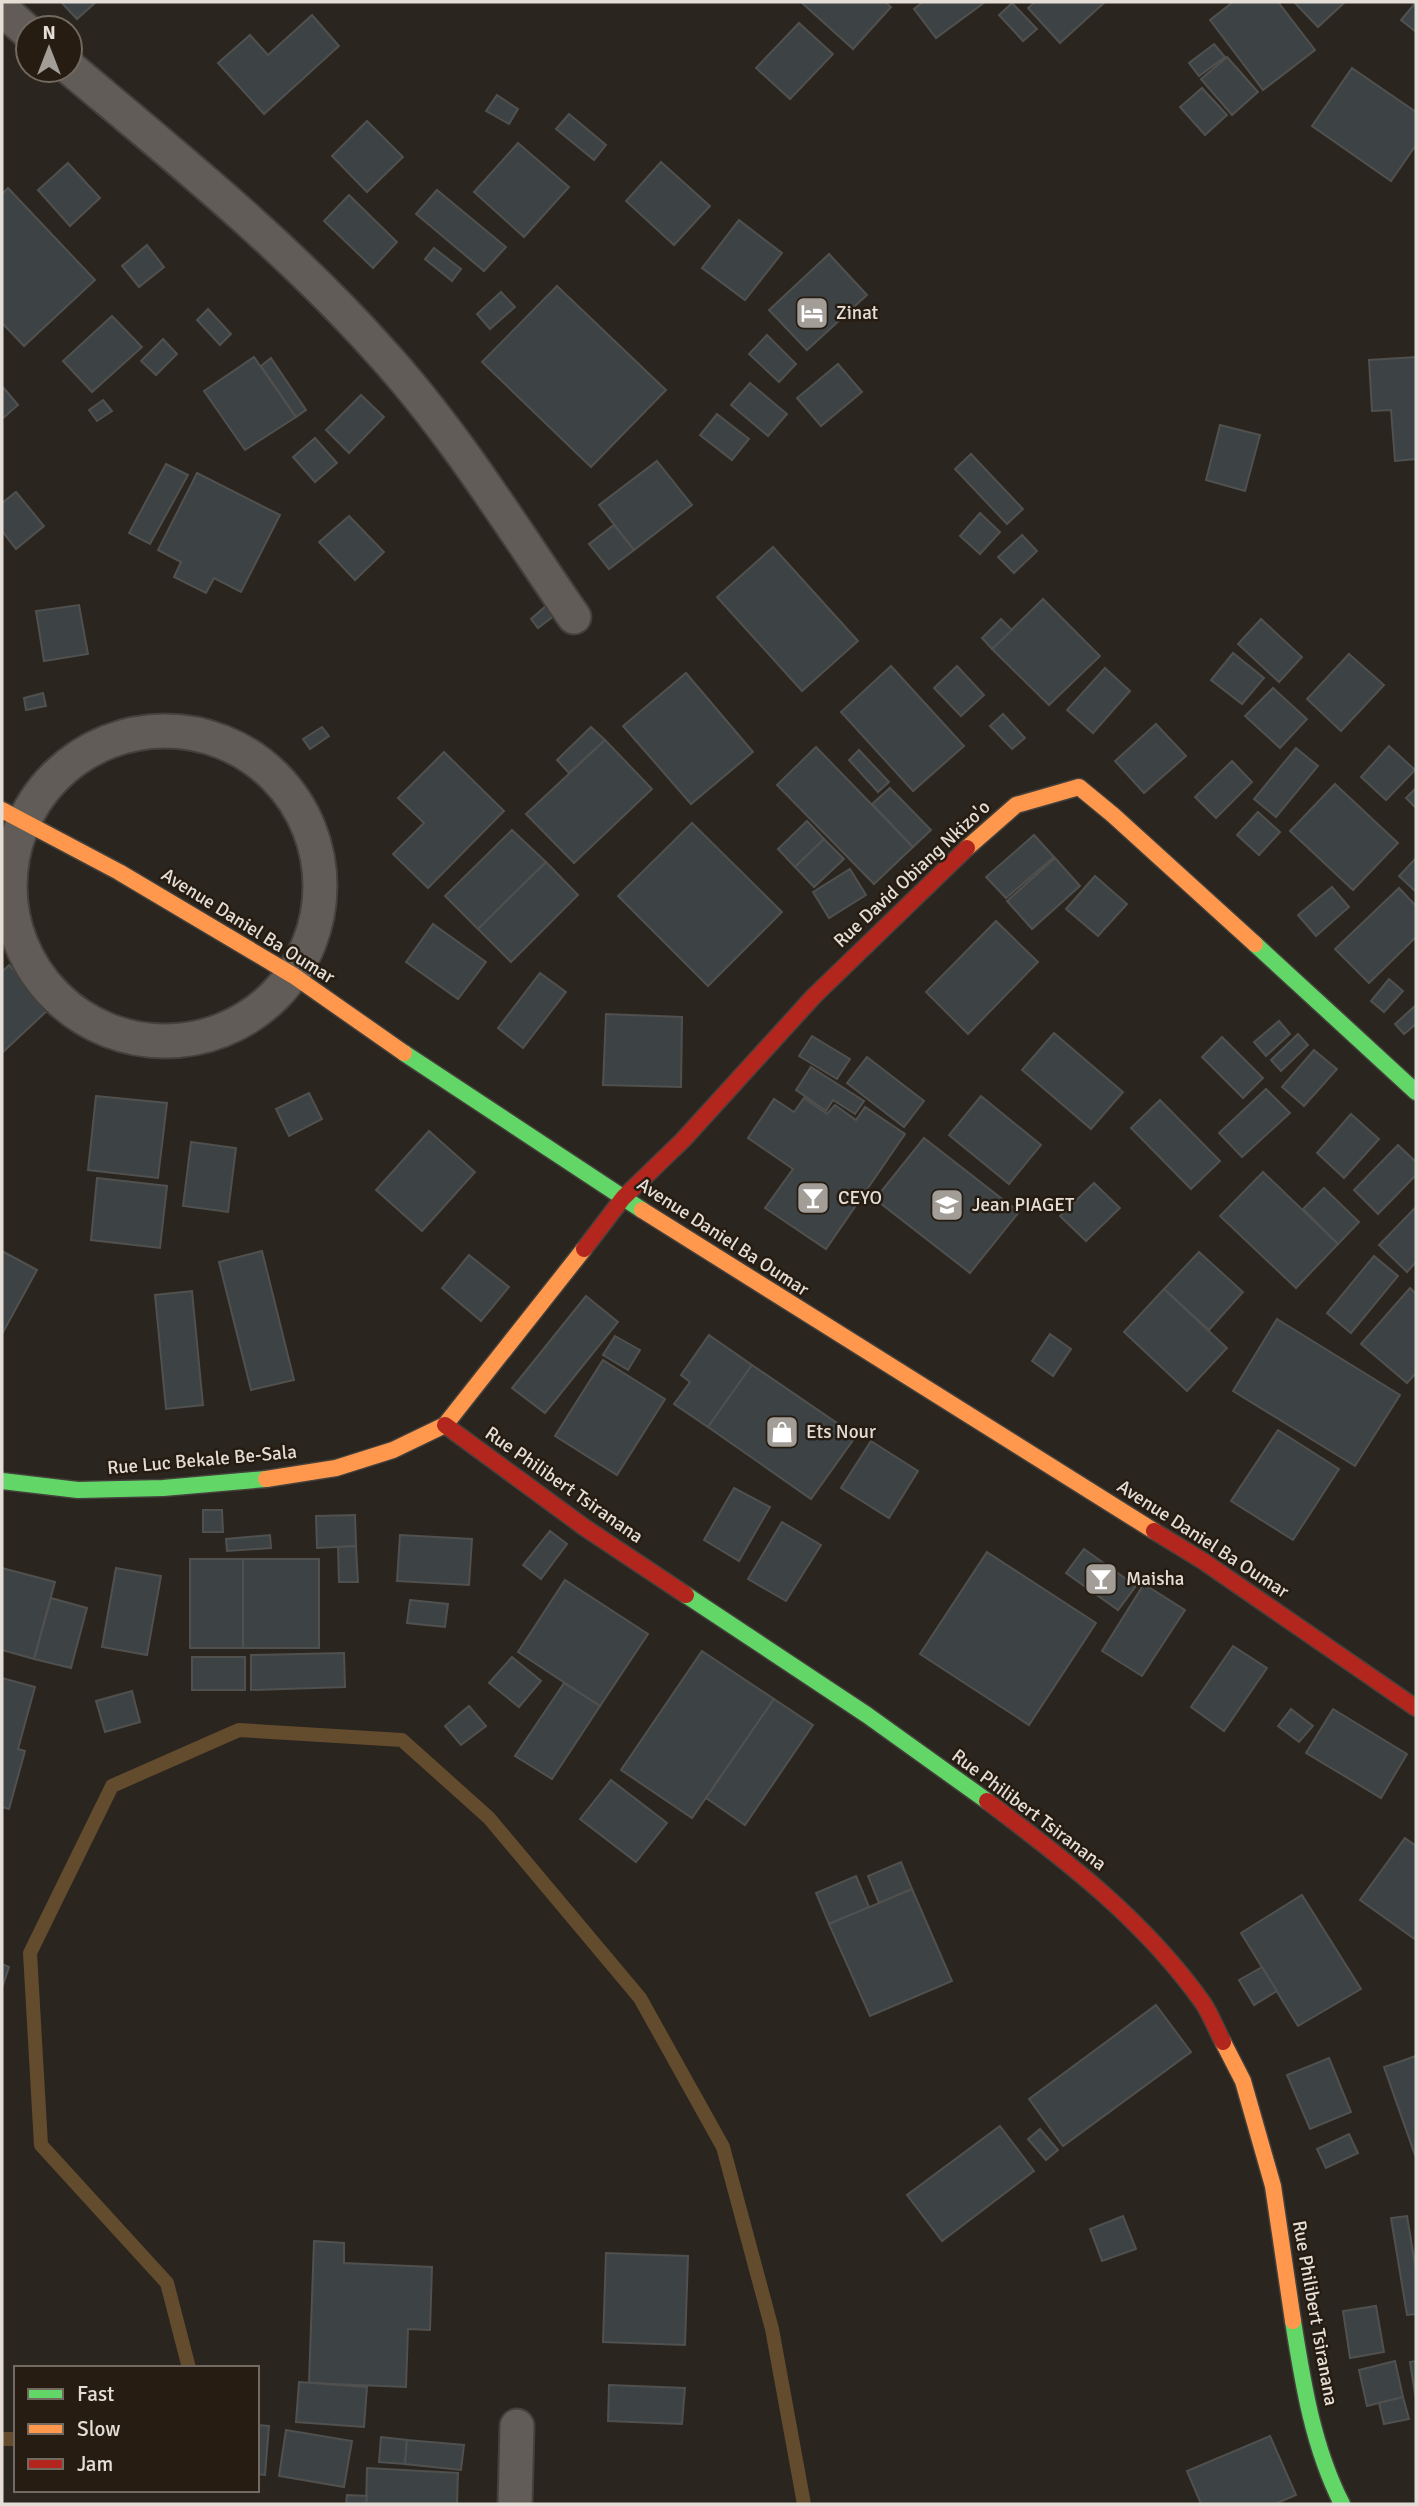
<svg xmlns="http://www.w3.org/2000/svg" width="1418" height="2506" viewBox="0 0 1418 2506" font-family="Signika,sans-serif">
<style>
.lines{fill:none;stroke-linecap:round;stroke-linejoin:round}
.stream{stroke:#634b2e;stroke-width:14}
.building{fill:#3d4344;stroke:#50504f;stroke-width:2}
.street-casing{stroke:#44403b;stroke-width:37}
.fast-casing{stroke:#44403b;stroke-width:19}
.slow-casing{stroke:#44403b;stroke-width:19}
.jam-casing{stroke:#44403b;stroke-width:19}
.street{stroke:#615c57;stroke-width:33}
.fast{stroke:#63d668;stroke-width:16}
.slow{stroke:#ff974d;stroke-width:16}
.jam{stroke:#b3261e;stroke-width:16}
.labels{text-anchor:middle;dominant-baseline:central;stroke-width:5;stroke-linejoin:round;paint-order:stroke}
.poi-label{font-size:19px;fill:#e4ded7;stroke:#261c11;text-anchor:start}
.street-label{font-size:19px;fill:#e4ded7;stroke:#261c11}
</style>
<rect width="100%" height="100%" fill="#2a251f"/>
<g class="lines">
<g class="stream">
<polyline points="189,2368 167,2283 41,2145 30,1953 112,1786 239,1730 402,1740 489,1818 640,1998 723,2147 772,2329 804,2504"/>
<polyline points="2,2439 16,2439"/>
</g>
</g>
<g class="building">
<polygon points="61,2 96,2 77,19"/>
<polygon points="801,2 885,2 891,7 853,49"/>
<polygon points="923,2 985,2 936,38 914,9"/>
<polygon points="1035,2 1105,2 1060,43 1028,8"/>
<polygon points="1233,2 1278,2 1315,50 1263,90 1210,20"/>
<polygon points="1294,2 1345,2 1318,27"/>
<polygon points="1416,2 1416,32 1401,20"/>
<polygon points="1012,3 1037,29 1023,41 999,15"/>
<polygon points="312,15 339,46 264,114 218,63 250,35 268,55"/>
<polygon points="799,23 833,54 790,99 756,68"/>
<polygon points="1214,44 1225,57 1199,76 1189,63"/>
<polygon points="1227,57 1258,92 1232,115 1201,79"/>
<polygon points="1352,68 1416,112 1416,145 1391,181 1312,126"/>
<polygon points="1202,88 1227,115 1205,135 1180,107"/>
<polygon points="497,95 518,109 509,124 486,111"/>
<polygon points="569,114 606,145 594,160 556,129"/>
<polygon points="367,121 403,157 367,192 332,156"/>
<polygon points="518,143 569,187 524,237 474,192"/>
<polygon points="661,162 710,206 674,245 626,201"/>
<polygon points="68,163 100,198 70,226 38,190"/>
<polygon points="8,188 95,280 24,346 2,323 2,194"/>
<polygon points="437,190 506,247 484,271 416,214"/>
<polygon points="349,195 397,242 373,268 324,221"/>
<polygon points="739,220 782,253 745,300 702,268"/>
<polygon points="147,245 164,267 139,287 122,266"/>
<polygon points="434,248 461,269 452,281 425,259"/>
<polygon points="829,254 867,295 807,350 769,310"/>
<polygon points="557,286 666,390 591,467 482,362"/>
<polygon points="501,292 515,307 490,329 477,314"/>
<polygon points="208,309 231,334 220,345 197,320"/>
<polygon points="112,316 142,347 92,392 63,361"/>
<polygon points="767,335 796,364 779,382 749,354"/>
<polygon points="163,339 177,354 156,375 141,361"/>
<polygon points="254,357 296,417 245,450 204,391"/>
<polygon points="1416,357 1416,459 1395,461 1391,410 1372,411 1369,360"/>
<polygon points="271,358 306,410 296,417 261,366"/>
<polygon points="838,364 862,392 821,426 797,398"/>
<polygon points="750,383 787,414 768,436 731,405"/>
<polygon points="2,386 18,405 2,419"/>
<polygon points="361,395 384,417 349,453 326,430"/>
<polygon points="103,400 112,411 97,421 89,410"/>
<polygon points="717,414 749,439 732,460 700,435"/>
<polygon points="1220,425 1260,435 1245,491 1206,480"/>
<polygon points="315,438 337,463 315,482 293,457"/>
<polygon points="971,454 1023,509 1007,524 955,469"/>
<polygon points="657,461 692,505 634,550 599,505"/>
<polygon points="166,464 188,475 150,544 129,533"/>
<polygon points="197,473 280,515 241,592 214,578 206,593 174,577 181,562 158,550"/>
<polygon points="16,492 44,526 16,549 2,531 2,503"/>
<polygon points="980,513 1000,532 980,554 960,536"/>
<polygon points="349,516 384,552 355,580 319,542"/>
<polygon points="614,525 634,550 609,569 589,544"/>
<polygon points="1022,535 1037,551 1014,573 998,557"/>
<polygon points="773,547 858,641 802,691 717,597"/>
<polygon points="1043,599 1100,656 1049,705 992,649"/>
<polygon points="79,605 88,654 44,661 36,611"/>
<polygon points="547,605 555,615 538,628 531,619"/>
<polygon points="1001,619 1012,630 992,649 982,638"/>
<polygon points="1261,619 1302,657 1279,682 1238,644"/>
<polygon points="1233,653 1264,678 1242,704 1211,680"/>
<polygon points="1349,654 1384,685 1341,731 1307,699"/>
<polygon points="891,666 964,746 913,791 841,712"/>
<polygon points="957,666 984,695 961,716 934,688"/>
<polygon points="1105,668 1130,691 1093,733 1067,710"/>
<polygon points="686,673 753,752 691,804 623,726"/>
<polygon points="1273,688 1307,719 1280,748 1245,716"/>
<polygon points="43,693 46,706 26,710 24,698"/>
<polygon points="1003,714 1025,738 1012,749 990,726"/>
<polygon points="1156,724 1186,756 1144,793 1115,761"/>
<polygon points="322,727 329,736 310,749 303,739"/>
<polygon points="591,727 605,740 569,773 557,760"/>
<polygon points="605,740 652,789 574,863 526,814"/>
<polygon points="1389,746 1415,770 1386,800 1361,777"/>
<polygon points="816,747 913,847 874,884 777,785"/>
<polygon points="1296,748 1318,766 1276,817 1254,799"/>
<polygon points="859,750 889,782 878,792 849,760"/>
<polygon points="444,752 504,811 428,888 393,854 424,823 398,798"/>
<polygon points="1232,761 1252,782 1216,818 1195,797"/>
<polygon points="1335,784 1398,843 1353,890 1290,831"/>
<polygon points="890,788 931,830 913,847 872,804"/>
<polygon points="1416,788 1416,808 1406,798"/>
<polygon points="1258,812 1280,832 1259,855 1237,835"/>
<polygon points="807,821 824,839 795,867 778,849"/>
<polygon points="692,823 782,912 708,986 618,896"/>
<polygon points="512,830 546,862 478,929 445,896"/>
<polygon points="1034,835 1054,857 1006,898 986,877"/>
<polygon points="824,839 844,859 814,887 795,867"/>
<polygon points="1055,858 1080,886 1032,929 1007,901"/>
<polygon points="1416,858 1416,892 1399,876"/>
<polygon points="546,862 578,895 511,962 478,929"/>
<polygon points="850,869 866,895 829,918 813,892"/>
<polygon points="1095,876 1127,904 1098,936 1066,909"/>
<polygon points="1332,887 1349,907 1316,936 1298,915"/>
<polygon points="1399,888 1416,906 1416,937 1369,983 1335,949"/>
<polygon points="996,921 1038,962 968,1034 926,992"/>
<polygon points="433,924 486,962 458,999 406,962"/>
<polygon points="9,965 50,1008 2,1053 2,972"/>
<polygon points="540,973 566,992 523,1048 498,1028"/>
<polygon points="1389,979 1403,991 1384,1012 1371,1001"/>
<polygon points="1416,1005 1416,1024 1404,1034 1395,1024"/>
<polygon points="606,1014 682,1017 681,1087 603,1085"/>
<polygon points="1279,1021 1290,1034 1266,1056 1254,1042"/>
<polygon points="1054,1033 1123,1092 1091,1129 1022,1070"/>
<polygon points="1298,1034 1308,1045 1281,1071 1271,1060"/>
<polygon points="812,1036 850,1059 837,1079 799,1056"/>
<polygon points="1222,1037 1263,1078 1243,1098 1202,1057"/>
<polygon points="1314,1050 1337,1069 1304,1106 1282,1087"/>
<polygon points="867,1057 924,1101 904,1127 847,1083"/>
<polygon points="811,1067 864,1101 855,1114 833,1100 826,1111 796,1090"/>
<polygon points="1266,1089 1290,1113 1242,1157 1219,1133"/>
<polygon points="309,1093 322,1119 289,1136 276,1109"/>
<polygon points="96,1096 167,1103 158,1178 88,1170"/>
<polygon points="981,1096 1041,1145 1009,1184 949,1135"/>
<polygon points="804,1098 827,1114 835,1105 856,1120 865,1107 905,1134 826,1249 765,1208 793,1169 748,1138 774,1099 794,1112"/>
<polygon points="1160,1100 1220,1161 1191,1189 1131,1128"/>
<polygon points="1351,1114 1379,1139 1344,1178 1317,1153"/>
<polygon points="429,1131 475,1172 422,1231 376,1190"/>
<polygon points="924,1138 1019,1212 970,1273 875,1199"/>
<polygon points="191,1142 236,1148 228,1212 183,1206"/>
<polygon points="1398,1145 1416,1162 1416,1175 1378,1214 1354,1190"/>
<polygon points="1263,1172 1338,1244 1296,1288 1220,1216"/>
<polygon points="97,1178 167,1186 160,1248 91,1240"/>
<polygon points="1094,1183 1120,1208 1086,1241 1060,1216"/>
<polygon points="1324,1188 1359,1222 1338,1244 1303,1209"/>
<polygon points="1416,1207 1416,1262 1407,1272 1379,1245"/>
<polygon points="2,1251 37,1270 2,1334"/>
<polygon points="262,1251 294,1380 251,1390 219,1262"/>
<polygon points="1199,1252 1243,1292 1209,1330 1164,1289"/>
<polygon points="469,1255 509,1287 481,1321 442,1288"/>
<polygon points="1374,1256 1398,1276 1351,1333 1327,1313"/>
<polygon points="1410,1288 1416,1294 1416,1373 1407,1383 1361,1344"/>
<polygon points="1164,1289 1227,1348 1187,1391 1124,1332"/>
<polygon points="192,1291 203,1405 166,1409 155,1295"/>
<polygon points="586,1296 618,1322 545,1413 512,1388"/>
<polygon points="1277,1319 1400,1395 1355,1466 1233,1391"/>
<polygon points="1050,1334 1071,1349 1053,1376 1032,1361"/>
<polygon points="709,1335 752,1365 708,1427 674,1404 690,1382 681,1375"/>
<polygon points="615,1336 640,1350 628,1370 603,1355"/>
<polygon points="603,1360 665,1399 617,1475 555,1436"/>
<polygon points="752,1365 856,1436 811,1499 708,1427"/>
<polygon points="1278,1430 1339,1469 1293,1540 1231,1501"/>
<polygon points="871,1441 918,1471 889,1518 841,1488"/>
<polygon points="734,1488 770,1507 739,1561 704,1540"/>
<polygon points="203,1510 222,1510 223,1532 203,1532"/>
<polygon points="355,1515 356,1546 317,1548 316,1516"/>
<polygon points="782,1522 821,1545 786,1601 748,1579"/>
<polygon points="550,1531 567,1544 541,1579 523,1565"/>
<polygon points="270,1535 271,1548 227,1551 226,1539"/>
<polygon points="400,1535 472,1539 469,1585 397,1581"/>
<polygon points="356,1546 358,1582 339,1582 338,1547"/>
<polygon points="1084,1549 1136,1586 1118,1610 1066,1573"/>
<polygon points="987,1552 1096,1623 1029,1725 920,1654"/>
<rect x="190" y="1559" width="53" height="89"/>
<rect x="243" y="1559" width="76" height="89"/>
<polygon points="2,1568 55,1582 34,1659 2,1650"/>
<polygon points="116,1568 161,1576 147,1655 102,1647"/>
<polygon points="565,1580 648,1634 600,1706 518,1652"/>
<polygon points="1144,1584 1185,1610 1142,1676 1102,1651"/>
<polygon points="51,1598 87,1608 71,1668 34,1659"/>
<polygon points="410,1600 448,1604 445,1627 407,1623"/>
<polygon points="1233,1646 1267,1668 1224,1731 1191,1707"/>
<polygon points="702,1651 774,1699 692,1818 621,1770"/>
<polygon points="344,1653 345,1687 251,1690 251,1655"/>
<rect x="192" y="1657" width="53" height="33"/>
<polygon points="512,1657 541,1681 519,1707 489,1683"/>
<polygon points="2,1678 35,1687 18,1749 25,1751 9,1809 2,1807"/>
<polygon points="564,1683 600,1706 552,1779 515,1756"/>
<polygon points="132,1691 140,1722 105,1732 96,1701"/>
<polygon points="774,1699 813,1725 745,1825 706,1798"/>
<polygon points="469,1706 486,1726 461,1745 445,1726"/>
<polygon points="1291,1709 1313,1726 1299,1742 1278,1726"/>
<polygon points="1333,1709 1407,1754 1381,1798 1306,1753"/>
<polygon points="611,1780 667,1823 636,1862 580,1819"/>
<polygon points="1405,1838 1416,1846 1416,1940 1360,1900"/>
<polygon points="901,1862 912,1889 879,1903 868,1876"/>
<polygon points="856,1876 869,1907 829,1924 816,1893"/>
<polygon points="912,1889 952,1981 870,2016 829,1924"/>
<polygon points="1302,1895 1361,1989 1298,2026 1241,1933"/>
<polygon points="2,1964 9,1967 2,1988"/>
<polygon points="1262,1967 1277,1991 1254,2005 1239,1980"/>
<polygon points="1156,2005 1191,2052 1063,2146 1029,2099"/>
<polygon points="1416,2056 1416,2158 1384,2067"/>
<polygon points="1329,2058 1351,2112 1310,2129 1287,2075"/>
<polygon points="1000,2126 1034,2171 942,2241 907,2195"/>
<polygon points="1040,2129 1058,2150 1046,2160 1028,2139"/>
<polygon points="1349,2134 1358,2153 1326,2168 1317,2149"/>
<polygon points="1123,2216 1136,2249 1102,2261 1090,2229"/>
<polygon points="1407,2216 1416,2270 1416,2314 1407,2315 1391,2218"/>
<polygon points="314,2241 344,2243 344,2263 432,2267 430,2330 408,2329 406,2387 309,2383"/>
<polygon points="606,2253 688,2256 685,2345 603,2342"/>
<polygon points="1376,2306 1384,2352 1350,2358 1343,2311"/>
<polygon points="1395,2361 1403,2397 1367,2406 1359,2370"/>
<polygon points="1416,2361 1416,2400 1410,2362"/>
<polygon points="299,2382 367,2387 364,2427 296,2422"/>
<polygon points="609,2385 685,2388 682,2424 608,2421"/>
<polygon points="1403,2397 1409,2419 1384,2424 1379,2403"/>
<polygon points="257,2425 269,2426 265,2475 257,2474"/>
<polygon points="286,2430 352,2441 344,2487 279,2476"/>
<polygon points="1270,2436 1296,2495 1275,2504 1201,2504 1187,2471"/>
<polygon points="381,2437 407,2440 405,2464 379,2462"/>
<polygon points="407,2440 464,2445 461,2470 405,2464"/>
<polygon points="367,2468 458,2473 457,2504 366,2504"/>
<polygon points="347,2495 367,2496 366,2504 346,2504"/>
</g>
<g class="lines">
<defs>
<g id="street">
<polyline points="2,9 28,32"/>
<path d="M 70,68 C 177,158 287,247 380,351 C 454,432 512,527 574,617"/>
<circle cx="165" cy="886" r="155"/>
<polyline points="515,2504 517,2426"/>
</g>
<g id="fast">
<polyline points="1255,944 1416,1092"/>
<polyline points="404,1053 642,1210"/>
<polyline points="2,1481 78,1490 163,1488 266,1479"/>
<polyline points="686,1595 867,1715 987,1801"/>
<path d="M 1293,2321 C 1303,2384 1313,2447 1342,2504"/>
</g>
<g id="slow">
<polyline points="2,810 119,872 294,976 404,1053"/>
<polyline points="967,848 1016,805 1079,787 1113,815 1255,944"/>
<polyline points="642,1210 1154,1531"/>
<polyline points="266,1479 336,1468 393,1450 445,1425 584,1249"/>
<polyline points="1223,2042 1243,2081 1273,2186 1293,2321"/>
</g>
<g id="jam">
<polyline points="584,1249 623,1198 683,1140 814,996 967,848"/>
<polyline points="445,1425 584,1527 686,1595"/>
<polyline points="1154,1531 1203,1561 1416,1708"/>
<path d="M 987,1801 C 1067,1861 1145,1921 1203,2003 C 1211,2015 1216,2029 1223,2042"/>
</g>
</defs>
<use href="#street" class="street-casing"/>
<use href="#fast" class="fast-casing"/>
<use href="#slow" class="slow-casing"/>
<use href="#jam" class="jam-casing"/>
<use href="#street" class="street"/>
<use href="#fast" class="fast"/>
<use href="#slow" class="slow"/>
<use href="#jam" class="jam"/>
</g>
<defs>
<symbol id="hotel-square" viewBox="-11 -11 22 22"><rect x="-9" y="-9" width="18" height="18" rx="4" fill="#a39d97" stroke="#261c11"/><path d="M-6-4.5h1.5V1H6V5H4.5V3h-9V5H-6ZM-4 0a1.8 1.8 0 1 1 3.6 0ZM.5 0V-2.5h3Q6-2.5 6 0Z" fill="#fff"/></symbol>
<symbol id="bar-square" viewBox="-11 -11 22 22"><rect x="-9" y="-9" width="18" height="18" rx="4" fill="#a39d97" stroke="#261c11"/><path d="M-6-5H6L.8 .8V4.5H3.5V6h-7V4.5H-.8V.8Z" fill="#fff"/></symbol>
<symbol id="school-square" viewBox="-11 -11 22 22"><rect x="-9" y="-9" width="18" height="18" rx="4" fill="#a39d97" stroke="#261c11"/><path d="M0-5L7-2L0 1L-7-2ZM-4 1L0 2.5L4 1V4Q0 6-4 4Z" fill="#fff"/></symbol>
<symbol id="shop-square" viewBox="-11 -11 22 22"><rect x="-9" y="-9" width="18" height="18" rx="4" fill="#a39d97" stroke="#261c11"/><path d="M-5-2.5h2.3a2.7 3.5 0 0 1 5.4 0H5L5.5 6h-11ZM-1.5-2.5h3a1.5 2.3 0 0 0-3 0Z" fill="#fff"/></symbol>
</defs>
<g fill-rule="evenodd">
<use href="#hotel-square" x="793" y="294" width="38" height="38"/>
<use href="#bar-square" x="794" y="1179" width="38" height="38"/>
<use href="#school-square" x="928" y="1186" width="38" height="38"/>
<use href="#shop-square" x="763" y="1413" width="38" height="38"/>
<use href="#bar-square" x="1082" y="1560" width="38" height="38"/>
</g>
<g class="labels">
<g class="poi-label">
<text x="836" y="313">Zinat</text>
<text x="838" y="1198">CEYO</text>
<text x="972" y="1205">Jean PIAGET</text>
<text x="806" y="1432">Ets Nour</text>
<text x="1126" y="1579">Maisha</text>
</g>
<g class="street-label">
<text transform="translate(912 874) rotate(-43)">Rue David Obiang Nkizo'o</text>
<text transform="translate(248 926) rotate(32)">Avenue Daniel Ba Oumar</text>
<text transform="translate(723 1237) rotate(33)">Avenue Daniel Ba Oumar</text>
<text transform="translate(202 1460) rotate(-5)">Rue Luc Bekale Be-Sala</text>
<text transform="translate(564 1485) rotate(35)">Rue Philibert Tsiranana</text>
<text transform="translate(1203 1539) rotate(33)">Avenue Daniel Ba Oumar</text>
<text transform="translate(1029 1810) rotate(37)">Rue Philibert Tsiranana</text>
<text transform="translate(1315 2313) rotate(80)">Rue Philibert Tsiranana</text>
</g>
</g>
<rect width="1418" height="2506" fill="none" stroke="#e4ded7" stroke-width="7"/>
<rect x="14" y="2366" width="245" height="126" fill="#261c11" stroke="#726a60" stroke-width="2"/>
<rect x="28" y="2389" width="35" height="10" fill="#63d668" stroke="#726a60" stroke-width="2"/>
<text x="77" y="2401" font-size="21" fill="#e4ded7">Fast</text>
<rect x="28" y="2424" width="35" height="10" fill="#ff974d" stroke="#726a60" stroke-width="2"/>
<text x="77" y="2436" font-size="21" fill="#e4ded7">Slow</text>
<rect x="28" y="2459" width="35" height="10" fill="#b3261e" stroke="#726a60" stroke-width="2"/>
<text x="77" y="2471" font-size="21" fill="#e4ded7">Jam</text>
<g transform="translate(49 49)"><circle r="33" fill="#261c11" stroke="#726a60" stroke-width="2"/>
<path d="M0-5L12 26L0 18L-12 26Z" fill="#a39d97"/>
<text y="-10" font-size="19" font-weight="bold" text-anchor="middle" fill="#e4ded7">N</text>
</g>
</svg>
